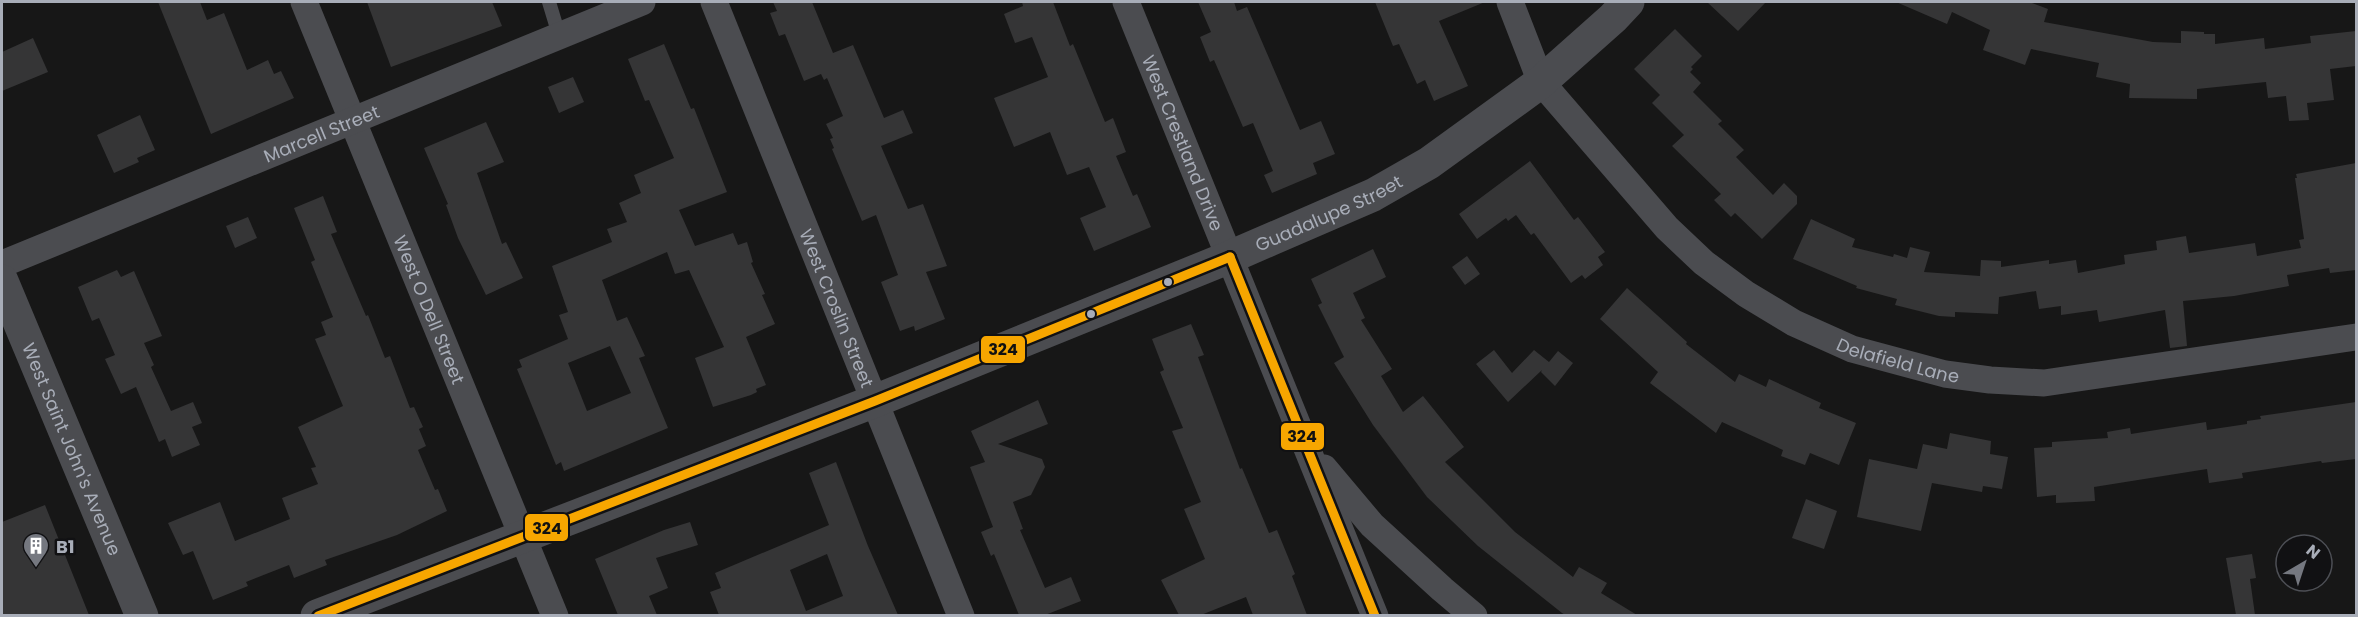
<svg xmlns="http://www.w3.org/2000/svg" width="2358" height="617" viewBox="0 0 2358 617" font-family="Poppins,sans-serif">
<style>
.building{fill:#353536;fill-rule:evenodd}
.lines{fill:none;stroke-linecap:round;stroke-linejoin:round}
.service{stroke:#4b4c50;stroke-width:14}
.minor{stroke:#4b4c50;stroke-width:27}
.tertiary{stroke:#4b4c50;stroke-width:33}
.bus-1-casing{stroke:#111113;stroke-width:14}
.bus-1{stroke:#f7a600;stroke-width:9}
.bus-dot{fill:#a8adb8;stroke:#111113;stroke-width:2}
.labels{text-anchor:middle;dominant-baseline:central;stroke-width:5;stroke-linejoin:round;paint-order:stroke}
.street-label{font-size:18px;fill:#a8adb8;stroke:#111113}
.poi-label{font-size:18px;font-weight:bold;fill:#a8adb8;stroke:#111113;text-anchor:start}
.line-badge{stroke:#111113;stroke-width:2}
.pale-badge-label{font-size:16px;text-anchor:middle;font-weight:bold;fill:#111}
</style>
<rect width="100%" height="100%" fill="#171717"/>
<g class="building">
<polygon points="158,2 200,2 207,20 224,13 247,70 268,60 274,74 281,71 294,98 211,134"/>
<polygon points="367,2 492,2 502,26 391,67"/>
<polygon points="773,2 812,2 833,53 853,45 884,118 903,110 913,133 881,146 908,209 923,204 947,266 926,272 945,319 915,331 914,326 900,331 881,282 898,275 876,215 862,221 832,149 834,148 830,139 833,138 826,124 843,116 827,78 824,80 821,74 804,81 785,34 779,36 770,13 777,11"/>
<polygon points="1022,2 1053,2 1070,46 1073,44 1105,122 1113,118 1126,152 1116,156 1133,196 1137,194 1151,227 1094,251 1080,218 1106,207 1089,167 1067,175 1050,132 1014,147 994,98 1048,77 1032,37 1015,43 1004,14 1023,6"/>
<polygon points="1198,2 1234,2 1237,11 1247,7 1300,130 1321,121 1335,154 1313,163 1317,174 1272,193 1264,175 1273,171 1253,123 1243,127 1214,60 1210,62 1200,37 1211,32"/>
<polygon points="1375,2 1485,2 1439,21 1468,86 1434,101 1425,80 1417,84 1399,44 1393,46"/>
<polygon points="1707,2 1766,2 1738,31"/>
<polygon points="1896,2 2029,2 2048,9 2044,22 2153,42 2181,43 2181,31 2204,32 2204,34 2215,34 2215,44 2264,38 2265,49 2311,43 2310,36 2356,31 2356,66 2330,69 2334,100 2307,103 2309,120 2289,121 2286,96 2268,98 2266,82 2197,89 2197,99 2129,98 2130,84 2096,77 2099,63 2031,49 2025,65 1983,50 1990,30 1952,12 1947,24"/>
<polygon points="1675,29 1702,56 1691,67 1693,69 1690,72 1701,83 1693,92 1722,121 1718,124 1744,150 1736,157 1773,195 1784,183 1797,196 1797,204 1762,239 1735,213 1731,217 1714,200 1721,194 1672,146 1684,135 1652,103 1660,95 1634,69"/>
<polygon points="33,38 48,72 2,91 2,52"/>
<path d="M 664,44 L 691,109 L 694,108 L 727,192 L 679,210 L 695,246 L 733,233 L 738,245 L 747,242 L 753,262 L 751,263 L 765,294 L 762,295 L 775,324 L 746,337 L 766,385 L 756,389 L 757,392 L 751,395 L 713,407 L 695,358 L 724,347 L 689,270 L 675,274 L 667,252 L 602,280 L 617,321 L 627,317 L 645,356 L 639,358 L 668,428 L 564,471 L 561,462 L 556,465 L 517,369 L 522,367 L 519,360 L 568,339 L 559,315 L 568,312 L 552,266 L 612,242 L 607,229 L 627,222 L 619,203 L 641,193 L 634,175 L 674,158 L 649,100 L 645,101 L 628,59 ZM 610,346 L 631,393 L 587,411 L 568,363 Z"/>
<polygon points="573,77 584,102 559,113 548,87"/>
<polygon points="140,115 155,150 137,158 139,162 114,173 97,135"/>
<polygon points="486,122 504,162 477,173 502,244 506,242 523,278 486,295 458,238 446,205 448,204 424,148"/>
<polygon points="1530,161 1574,220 1578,217 1605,252 1598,257 1603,265 1585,279 1582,275 1571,283 1534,233 1531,235 1516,215 1508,221 1506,218 1477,239 1459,214"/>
<polygon points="2356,163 2356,270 2330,273 2329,268 2287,275 2289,286 2234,296 2183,301 2187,346 2170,348 2165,310 2099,322 2097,310 2061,315 2061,306 2039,309 2036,291 1999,297 1998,314 1955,312 1955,317 1939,316 1895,305 1897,299 1856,288 1857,286 1793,259 1811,219 1855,239 1852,247 1893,257 1894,254 1907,258 1910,247 1930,252 1924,272 1980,276 1981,260 2001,261 2001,267 2049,260 2049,264 2076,260 2078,273 2125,264 2124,255 2157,250 2156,241 2186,236 2189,253 2255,243 2257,256 2301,248 2299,240 2304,239 2295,178 2297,178 2296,174"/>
<polygon points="323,196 337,232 331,234 366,316 368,315 385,358 390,356 410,408 414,407 423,427 419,429 426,446 418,450 435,490 438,489 447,511 397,535 325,560 327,565 294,578 289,565 246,582 248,586 213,600 193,551 183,555 168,523 220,502 235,541 290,519 282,498 318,484 311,468 316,467 298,427 343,406 315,339 326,335 321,322 333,317 311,262 315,260 294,208"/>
<polygon points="248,217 257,238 235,248 226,226"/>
<polygon points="1373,249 1386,277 1353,293 1365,318 1361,320 1392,369 1381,376 1403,412 1423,396 1464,447 1445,462 1515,532 1573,577 1579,567 1607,583 1601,593 1637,615 1565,615 1562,613 1478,546 1427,497 1373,425 1334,363 1344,357 1318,305 1322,303 1311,279"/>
<polygon points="1467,256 1480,274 1465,285 1452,267"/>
<polygon points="117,270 121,277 134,271 162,336 144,343 154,365 151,367 171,411 193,402 202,423 192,427 200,445 172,457 165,439 159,442 136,387 121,394 105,359 115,355 99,318 92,321 78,287"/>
<polygon points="1627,288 1687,342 1686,344 1735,382 1739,374 1766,387 1769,379 1821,403 1819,408 1856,423 1839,465 1810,453 1805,465 1781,456 1783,450 1722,422 1716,433 1650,383 1658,372 1600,319"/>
<polygon points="1191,324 1204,355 1198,357 1240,469 1242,468 1269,533 1277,530 1295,574 1292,576 1307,615 1253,615 1246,597 1201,615 1179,615 1161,580 1205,559 1184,509 1201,502 1172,431 1183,428 1160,372 1164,370 1152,339"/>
<polygon points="1494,350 1512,373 1534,350 1549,362 1558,351 1573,363 1555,386 1541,372 1542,370 1508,402 1476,364"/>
<polygon points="1038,400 1048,424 998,444 1042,459 1045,467 1031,495 1013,502 1023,529 1020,530 1045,588 1071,577 1081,601 1045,615 1019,615 994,554 991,556 981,532 993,527 970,467 985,462 971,431"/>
<polygon points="2356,402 2356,459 2322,463 2321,461 2242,473 2243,478 2209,483 2207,469 2094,487 2095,501 2056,503 2056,495 2037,497 2034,448 2052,447 2052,442 2108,438 2107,432 2130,428 2131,434 2206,422 2207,430 2247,424 2247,421 2261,419 2260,416"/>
<polygon points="1950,433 1991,441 1990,454 2008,457 2002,489 1983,486 1982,492 1932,483 1921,531 1857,517 1869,459 1917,469 1923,444 1947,449"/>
<path d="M 836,462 L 868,546 L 898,615 L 719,615 L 710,592 L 721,588 L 715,573 L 829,525 L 809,473 ZM 827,554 L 843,596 L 806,611 L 790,570 Z"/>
<polygon points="1806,499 1837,511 1824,549 1792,538"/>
<polygon points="45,505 89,615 2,615 2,522"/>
<polygon points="690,522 698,545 656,558 668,588 649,596 657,615 618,615 595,559 664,530"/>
<polygon points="2252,554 2256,578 2250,579 2255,615 2236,615 2226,558"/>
</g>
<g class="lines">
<polyline class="service" points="549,2 559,35"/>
<g class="minor">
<path id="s1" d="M 304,2 L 555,616"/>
<path id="s2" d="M 714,2 L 961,616"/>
<path id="s3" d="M 1126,2 L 1375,616"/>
<path id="s4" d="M 1510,2 L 1541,82 L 1667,228 L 1704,263 L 1746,294 L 1794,323 L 1852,349 L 1945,374 L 1990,380 L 2044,383 L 2356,337"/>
<path id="s5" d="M 2,264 L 642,2"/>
<polyline points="1324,468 1372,525 1442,589 1474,616"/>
</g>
<g class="tertiary">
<path id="s6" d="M 2,281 L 142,616"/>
<path id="s7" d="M 317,616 L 875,401 L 1230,257 L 1373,195 L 1429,163 L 1541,82 L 1613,18 L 1628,2"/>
</g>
<defs>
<g id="bus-1">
<polyline points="1230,257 1375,616"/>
<polyline points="318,616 875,401 1230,257"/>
</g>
</defs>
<use href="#bus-1" class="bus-1-casing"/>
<use href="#bus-1" class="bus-1"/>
</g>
<defs>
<symbol id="building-pin" viewBox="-11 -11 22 30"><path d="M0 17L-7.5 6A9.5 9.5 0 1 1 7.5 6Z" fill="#757880" stroke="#111113"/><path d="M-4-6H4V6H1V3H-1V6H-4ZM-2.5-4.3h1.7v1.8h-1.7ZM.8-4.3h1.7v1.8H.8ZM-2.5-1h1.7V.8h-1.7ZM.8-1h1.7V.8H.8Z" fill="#fff"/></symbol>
</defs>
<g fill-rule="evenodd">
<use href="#building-pin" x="21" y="531" width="30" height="40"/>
</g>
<g class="bus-dot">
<circle cx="1168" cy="282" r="5"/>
<circle cx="1091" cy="314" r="5"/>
</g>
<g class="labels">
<g class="street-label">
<text stroke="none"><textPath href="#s5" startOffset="345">Marcell Street</textPath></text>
<text stroke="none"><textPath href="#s3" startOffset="152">West Crestland Drive</textPath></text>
<text stroke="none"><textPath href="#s7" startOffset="1089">Guadalupe Street</textPath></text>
<text stroke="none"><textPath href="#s1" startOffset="332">West O Dell Street</textPath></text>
<text stroke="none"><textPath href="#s2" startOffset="330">West Croslin Street</textPath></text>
<text stroke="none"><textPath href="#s4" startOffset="549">Delafield Lane</textPath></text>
<text stroke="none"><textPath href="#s6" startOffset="182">West Saint John's Avenue</textPath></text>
</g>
<g class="poi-label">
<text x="56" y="546">B1</text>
</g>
</g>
<g class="line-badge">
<rect x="980" y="335" width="46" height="29" rx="6" fill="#f7a600"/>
<rect x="1280" y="422" width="45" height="29" rx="6" fill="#f7a600"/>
<rect x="524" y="513" width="45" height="29" rx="6" fill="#f7a600"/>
</g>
<g class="pale-badge-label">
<text x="1003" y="355">324</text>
<text x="1302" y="442">324</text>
<text x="547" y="534">324</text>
</g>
<rect width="2358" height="617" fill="none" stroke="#a8adb8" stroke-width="6"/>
<g transform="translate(2304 563) rotate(39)"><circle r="28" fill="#111113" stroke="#4d4f55" stroke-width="1.5"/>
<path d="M0-4.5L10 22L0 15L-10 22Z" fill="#757880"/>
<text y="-9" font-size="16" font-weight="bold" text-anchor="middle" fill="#a8adb8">N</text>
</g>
</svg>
